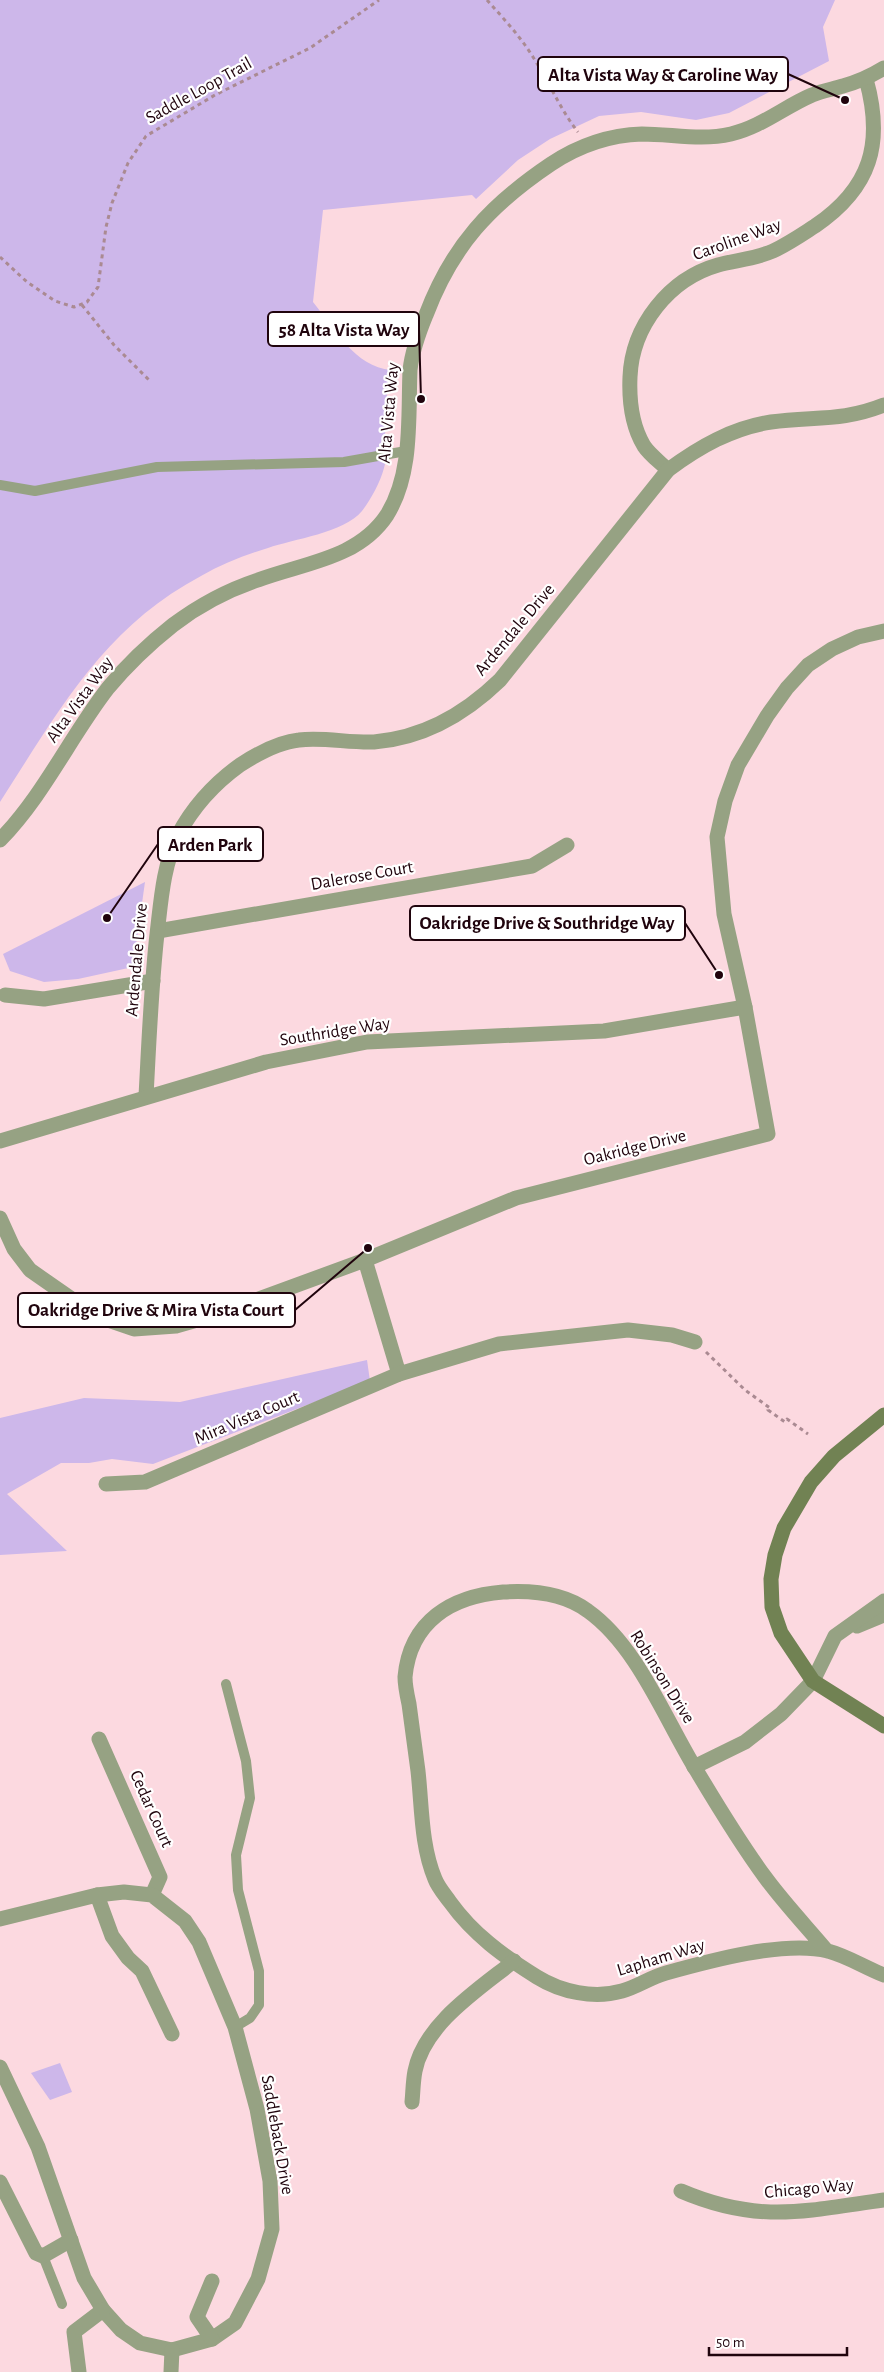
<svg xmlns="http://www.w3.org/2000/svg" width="884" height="2372" viewBox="0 0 884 2372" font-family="'Alegreya Sans',sans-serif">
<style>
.green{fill:#cdb7ea}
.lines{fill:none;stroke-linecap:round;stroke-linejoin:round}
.path{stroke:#aa8a92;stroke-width:3;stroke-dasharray:4 4;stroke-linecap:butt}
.lane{stroke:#96a283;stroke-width:10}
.street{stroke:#96a283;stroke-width:15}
.secondary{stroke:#718253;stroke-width:15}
.labels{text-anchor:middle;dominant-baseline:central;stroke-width:4.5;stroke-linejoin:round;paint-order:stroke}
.street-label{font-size:18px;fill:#20040d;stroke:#fff}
.leader{fill:none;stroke:#20040d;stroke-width:2}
.callout-dot{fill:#20040d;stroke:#fff;stroke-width:2}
.callout{fill:#fff;stroke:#20040d;stroke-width:2}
.callout-label{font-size:19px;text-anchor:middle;font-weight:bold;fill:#20040d}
</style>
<rect width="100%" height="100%" fill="#fcd9e0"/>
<g class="green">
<path d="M 0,0 L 835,0 L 823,27 L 829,61 L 729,113 L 696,120 L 641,112 L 599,116 L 550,139 L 518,160 L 476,199 L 472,195 L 323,210 L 313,302 C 334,328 355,367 391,370 C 386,392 386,414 385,437 C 385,447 387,459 384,468 C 380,483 371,499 362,511 C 344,533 293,539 268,548 C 245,555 222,564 201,576 C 103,628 58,712 0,802 Z"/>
<polygon points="145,882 133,967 78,979 44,982 10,971 3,954"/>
<polygon points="367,1360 370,1381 153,1464 112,1459 89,1463 61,1463 7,1494 67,1551 0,1555 0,1418 84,1398 180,1402"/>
<polygon points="60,2063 72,2092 50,2100 31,2073"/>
</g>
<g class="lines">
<g class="path">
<path d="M 487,0 C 503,18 520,36 533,57 C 549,82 560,109 578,132"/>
<polyline points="0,257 27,282 55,301 74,307 87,302 98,287 106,227 112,203 128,163 146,136 215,95 310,48 379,0"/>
<polyline points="82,305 114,345 151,382"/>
<polyline points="706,1352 745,1390 770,1408 768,1410 785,1422 787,1419 808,1434"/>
</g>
<g class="lane">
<polyline points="0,485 35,491 157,467 344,462 406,451"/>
<polyline points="226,1684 246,1761 250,1798 236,1855 238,1890 259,1971 259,2005 250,2018 235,2027"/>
<polyline points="43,2256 62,2304"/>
</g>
<g class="street">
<path d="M 668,470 C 661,463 650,455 644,446 C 632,426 629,400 630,377 C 632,326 669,279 718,265 C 736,260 755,259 773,251 C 788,244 801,235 815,226 C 871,188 884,143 866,79"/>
<path d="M 0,840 C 44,795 70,737 108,688 C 127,665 149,644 173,625 C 198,606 228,590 258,580 C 303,563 358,559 387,515 C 413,473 408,418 410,370 C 412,352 419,332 426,315 C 452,246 490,205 551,164 C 578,146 609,135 642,134 C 672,134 701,141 731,134 C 761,127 784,107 812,95 C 822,91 833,89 843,86 C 858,82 871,76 884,68"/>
<polyline points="158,931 532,866 567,845"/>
<polyline points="5,995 44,999 153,981"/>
<path d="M 146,1096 C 149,1042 151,988 157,934 C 161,901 163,866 178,835 C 193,807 215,783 240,765 C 257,754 278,742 299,740 C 323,737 349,743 374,742 C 423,738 466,713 500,680 L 668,470 C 699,447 732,428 771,422 C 813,416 842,422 884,405"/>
<polyline points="0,1141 266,1062 367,1042 604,1031 745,1007"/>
<polyline points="0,1218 14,1249 30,1270 96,1316 134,1329 176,1326 218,1314 365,1260 516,1198 768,1134 745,1007 724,914 717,837 725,801 738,765 767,716 787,688 808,665 832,649 858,637 884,631"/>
<polyline points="365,1260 399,1374"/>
<polyline points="106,1484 145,1482 399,1374 499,1344 628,1330 672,1335 695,1342"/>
<polyline points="857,1626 884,1615"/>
<polyline points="99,1739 160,1877 152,1895"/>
<polyline points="694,1767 745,1742 781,1714 813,1681 835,1636 884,1601"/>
<polyline points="97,1895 112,1936 128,1958 142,1971 172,2034"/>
<polyline points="0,1919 97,1895 124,1892 152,1895 185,1921 199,1942 235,2027 257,2109 270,2181 272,2229 258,2279 235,2323 212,2339 172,2350 140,2343 121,2330 103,2310 84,2278 38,2147 0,2067"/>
<path d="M 827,1951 C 806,1926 784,1903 765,1877 C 740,1843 717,1805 695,1768 C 664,1717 637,1646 588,1611 C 564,1593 533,1590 503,1592 C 452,1596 410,1621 405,1677 C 405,1685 407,1695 409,1704 C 412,1726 415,1749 418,1771 C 422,1807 421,1846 435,1879 C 438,1887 445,1895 450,1902 C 473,1934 503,1956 537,1977 C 561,1992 594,1999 622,1991 C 637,1987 651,1977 666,1973 C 709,1961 785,1940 828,1951 C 847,1956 866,1968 884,1975"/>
<path d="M 412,2102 C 413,2092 413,2081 415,2071 C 424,2024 479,1989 514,1961"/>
<polyline points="0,2182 36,2253 43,2256 71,2240"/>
<path d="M 681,2191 C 758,2224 805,2211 884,2200"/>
<polyline points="212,2339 197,2317 212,2281"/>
<polyline points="79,2372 74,2332 103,2310"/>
<polyline points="171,2372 172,2350"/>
</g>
<polyline class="secondary" points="884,1415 834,1456 811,1482 784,1528 775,1555 771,1579 772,1607 781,1633 813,1681 884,1726"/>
</g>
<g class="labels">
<g class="street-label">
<text transform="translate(199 91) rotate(-29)">Saddle Loop Trail</text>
<text transform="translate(737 240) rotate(-20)">Caroline Way</text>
<text transform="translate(389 413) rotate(-85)">Alta Vista Way</text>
<text transform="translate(515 630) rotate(-50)">Ardendale Drive</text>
<text transform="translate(80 700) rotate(-54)">Alta Vista Way</text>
<text transform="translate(362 876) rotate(-10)">Dalerose Court</text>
<text transform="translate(137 960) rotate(-85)">Ardendale Drive</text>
<text transform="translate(335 1032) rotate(-9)">Southridge Way</text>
<text transform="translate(635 1148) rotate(-14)">Oakridge Drive</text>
<text transform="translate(247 1418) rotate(-23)">Mira Vista Court</text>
<text transform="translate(662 1677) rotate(58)">Robinson Drive</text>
<text transform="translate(151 1809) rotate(66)">Cedar Court</text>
<text transform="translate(661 1958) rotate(-17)">Lapham Way</text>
<text transform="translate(277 2135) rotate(80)">Saddleback Drive</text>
<text transform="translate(809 2189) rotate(-5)">Chicago Way</text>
</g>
</g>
<path class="leader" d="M845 100L788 74M421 399L419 329M107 918L158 844M719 975L685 923M368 1248L295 1310"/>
<g class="callout-dot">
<circle cx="845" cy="100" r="5"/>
<circle cx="421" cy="399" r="5"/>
<circle cx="107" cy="918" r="5"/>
<circle cx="719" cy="975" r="5"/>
<circle cx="368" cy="1248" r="5"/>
</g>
<g class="callout">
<rect x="538" y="57" width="250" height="34" rx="5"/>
<rect x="268" y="312" width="151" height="34" rx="5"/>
<rect x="158" y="827" width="105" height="34" rx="5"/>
<rect x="410" y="906" width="275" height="34" rx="5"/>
<rect x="18" y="1293" width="277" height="34" rx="5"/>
</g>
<g class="callout-label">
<text x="663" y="81">Alta Vista Way &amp; Caroline Way</text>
<text x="344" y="336">58 Alta Vista Way</text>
<text x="210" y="851">Arden Park</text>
<text x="547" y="929">Oakridge Drive &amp; Southridge Way</text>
<text x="156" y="1316">Oakridge Drive &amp; Mira Vista Court</text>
</g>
<path d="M709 2347v8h138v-8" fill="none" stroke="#20040d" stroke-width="2.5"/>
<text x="716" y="2347" font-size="15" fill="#20040d" stroke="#ffffff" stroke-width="4" paint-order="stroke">50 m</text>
</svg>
